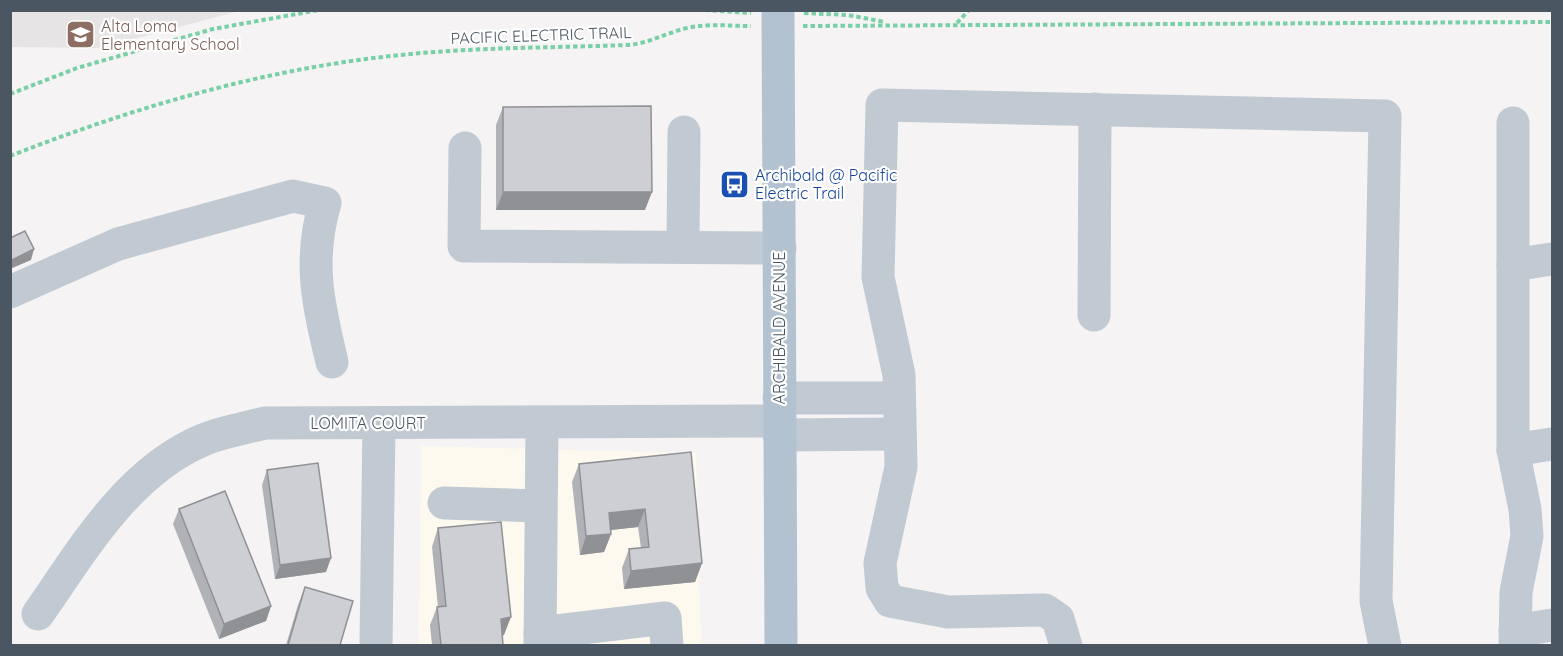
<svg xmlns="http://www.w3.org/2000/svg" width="1563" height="656" font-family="Quicksand,sans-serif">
  <rect width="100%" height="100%" fill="#f5f3f3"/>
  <polygon fill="#fdf9ef" points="421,446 696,453 701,645 419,646"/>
  <polygon fill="#e6e4e5" points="11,10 239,10 239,11 100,48 11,47"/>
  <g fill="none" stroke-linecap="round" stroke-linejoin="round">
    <g stroke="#7ad0a6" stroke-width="4" stroke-dasharray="4.5 3" stroke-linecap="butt">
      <polyline points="705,10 751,13"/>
      <polyline points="804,13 848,15 885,22"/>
      <polyline points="957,23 969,10"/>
      <polyline points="803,26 1552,22"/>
      <polyline points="10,94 77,68 213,29 319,10"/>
      <path d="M10,156C132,108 261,70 391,56C470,47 548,48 627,45C647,44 664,34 683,29C706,23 728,26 751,26"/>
    </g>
    <g stroke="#c1cad2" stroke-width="33">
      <polyline points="1513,123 1513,450 1525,509 1527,536 1516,592 1515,646"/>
      <polyline points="465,148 464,246 780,248"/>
      <polyline points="683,247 684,132"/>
      <polyline points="1513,265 1552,259"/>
      <path d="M10,292L118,244L293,196L325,203C308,261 318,304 332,362"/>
      <polyline points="1094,315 1095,109"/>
      <polyline points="779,398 899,398"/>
      <polyline points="779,435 900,434"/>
      <polyline points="1513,450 1552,444"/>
      <polyline points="444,503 541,506"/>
      <path d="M38,614C83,550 127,472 203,440C222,432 245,428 265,423L779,421"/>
      <polyline points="1515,631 1552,625"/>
      <polyline points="540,633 665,618 667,646"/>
      <polyline points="376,646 379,423"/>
      <polyline points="540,646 542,424"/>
      <polyline points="1066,646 1058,619 1045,610 948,612 890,601 882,588 880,563 901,467 899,375 878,277 882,105 1385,116 1376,601 1385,646"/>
    </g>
    <polyline stroke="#b3c2d1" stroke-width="33" points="778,10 781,646"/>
  </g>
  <g fill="#b0b2b7">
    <polygon points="503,107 645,210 496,210 496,125"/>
    <polygon points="691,452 702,563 695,582 624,589 622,568 629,549 641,548 638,527 610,530 611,534 604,552 580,555 572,482 579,464"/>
    <polygon points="267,470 326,572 275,579 262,485"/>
    <polygon points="179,509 271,606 266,621 219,639 173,524"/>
    <polygon points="438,528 504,635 502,636 503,645 432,645 430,625 437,607 438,607 432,547"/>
    <polygon points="305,587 340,645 286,645 298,605"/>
  </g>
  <g fill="#909195">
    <polygon points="503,192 652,192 645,210 496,210"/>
    <polygon points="34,249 31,260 10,269 10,261"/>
    <polygon points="645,509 638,527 602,531 609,513"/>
    <polygon points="611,534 604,552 580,555 586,536"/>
    <polygon points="331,558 326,572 275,579 280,565"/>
    <polygon points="702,563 695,582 624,589 631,571"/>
    <polygon points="271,606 266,621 219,639 224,624"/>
    <polygon points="511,617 504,635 494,637 501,619"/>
  </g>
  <g fill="#cdcfd5" stroke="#909195" stroke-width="1.5">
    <polygon points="651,106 652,192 503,192 503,107"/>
    <polygon points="25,231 34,249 10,261 10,238"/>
    <polygon points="691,452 702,563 631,571 629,549 649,547 645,509 609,513 611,534 586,536 579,464"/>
    <polygon points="318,463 331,558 280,565 267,470"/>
    <polygon points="225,491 271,606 224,624 179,509"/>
    <polygon points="501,522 511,617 501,619 503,645 441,645 437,607 446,606 438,528"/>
    <polygon points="305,587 353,601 340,645 288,645"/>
  </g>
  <defs>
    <symbol id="school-square" viewBox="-11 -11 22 22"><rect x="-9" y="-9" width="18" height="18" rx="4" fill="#8d6e63" stroke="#fff"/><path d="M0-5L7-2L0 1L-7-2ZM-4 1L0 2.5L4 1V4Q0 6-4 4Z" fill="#fff"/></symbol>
    <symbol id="bus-square" viewBox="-11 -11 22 22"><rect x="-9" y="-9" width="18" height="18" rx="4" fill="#1a4fb4" stroke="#fff"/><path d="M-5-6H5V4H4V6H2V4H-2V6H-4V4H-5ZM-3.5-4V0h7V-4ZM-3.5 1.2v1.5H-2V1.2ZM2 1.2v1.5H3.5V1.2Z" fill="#fff"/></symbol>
  </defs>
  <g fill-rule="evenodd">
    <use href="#school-square" x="64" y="18" width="33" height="33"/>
    <use href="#bus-square" x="718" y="168" width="33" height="33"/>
  </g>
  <g text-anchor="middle" stroke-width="4.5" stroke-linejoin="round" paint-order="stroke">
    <g font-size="16" fill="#785e54" stroke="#fff" text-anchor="start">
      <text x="101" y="32">Alta Loma<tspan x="101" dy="18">Elementary School</tspan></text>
    </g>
    <g font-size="16" fill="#4a5661" stroke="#fff">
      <text transform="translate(541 35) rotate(-2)" y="6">PACIFIC ELECTRIC TRAIL</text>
      <text transform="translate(779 328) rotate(-90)" y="6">ARCHIBALD AVENUE</text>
      <text x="368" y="429">LOMITA COURT</text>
    </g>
    <g font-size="16" fill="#164399" stroke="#fff" text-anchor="start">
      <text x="755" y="181">Archibald @ Pacific<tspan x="755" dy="18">Electric Trail</tspan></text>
    </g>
  </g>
  <rect width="1563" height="656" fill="none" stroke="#4a5661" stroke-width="24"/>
</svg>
